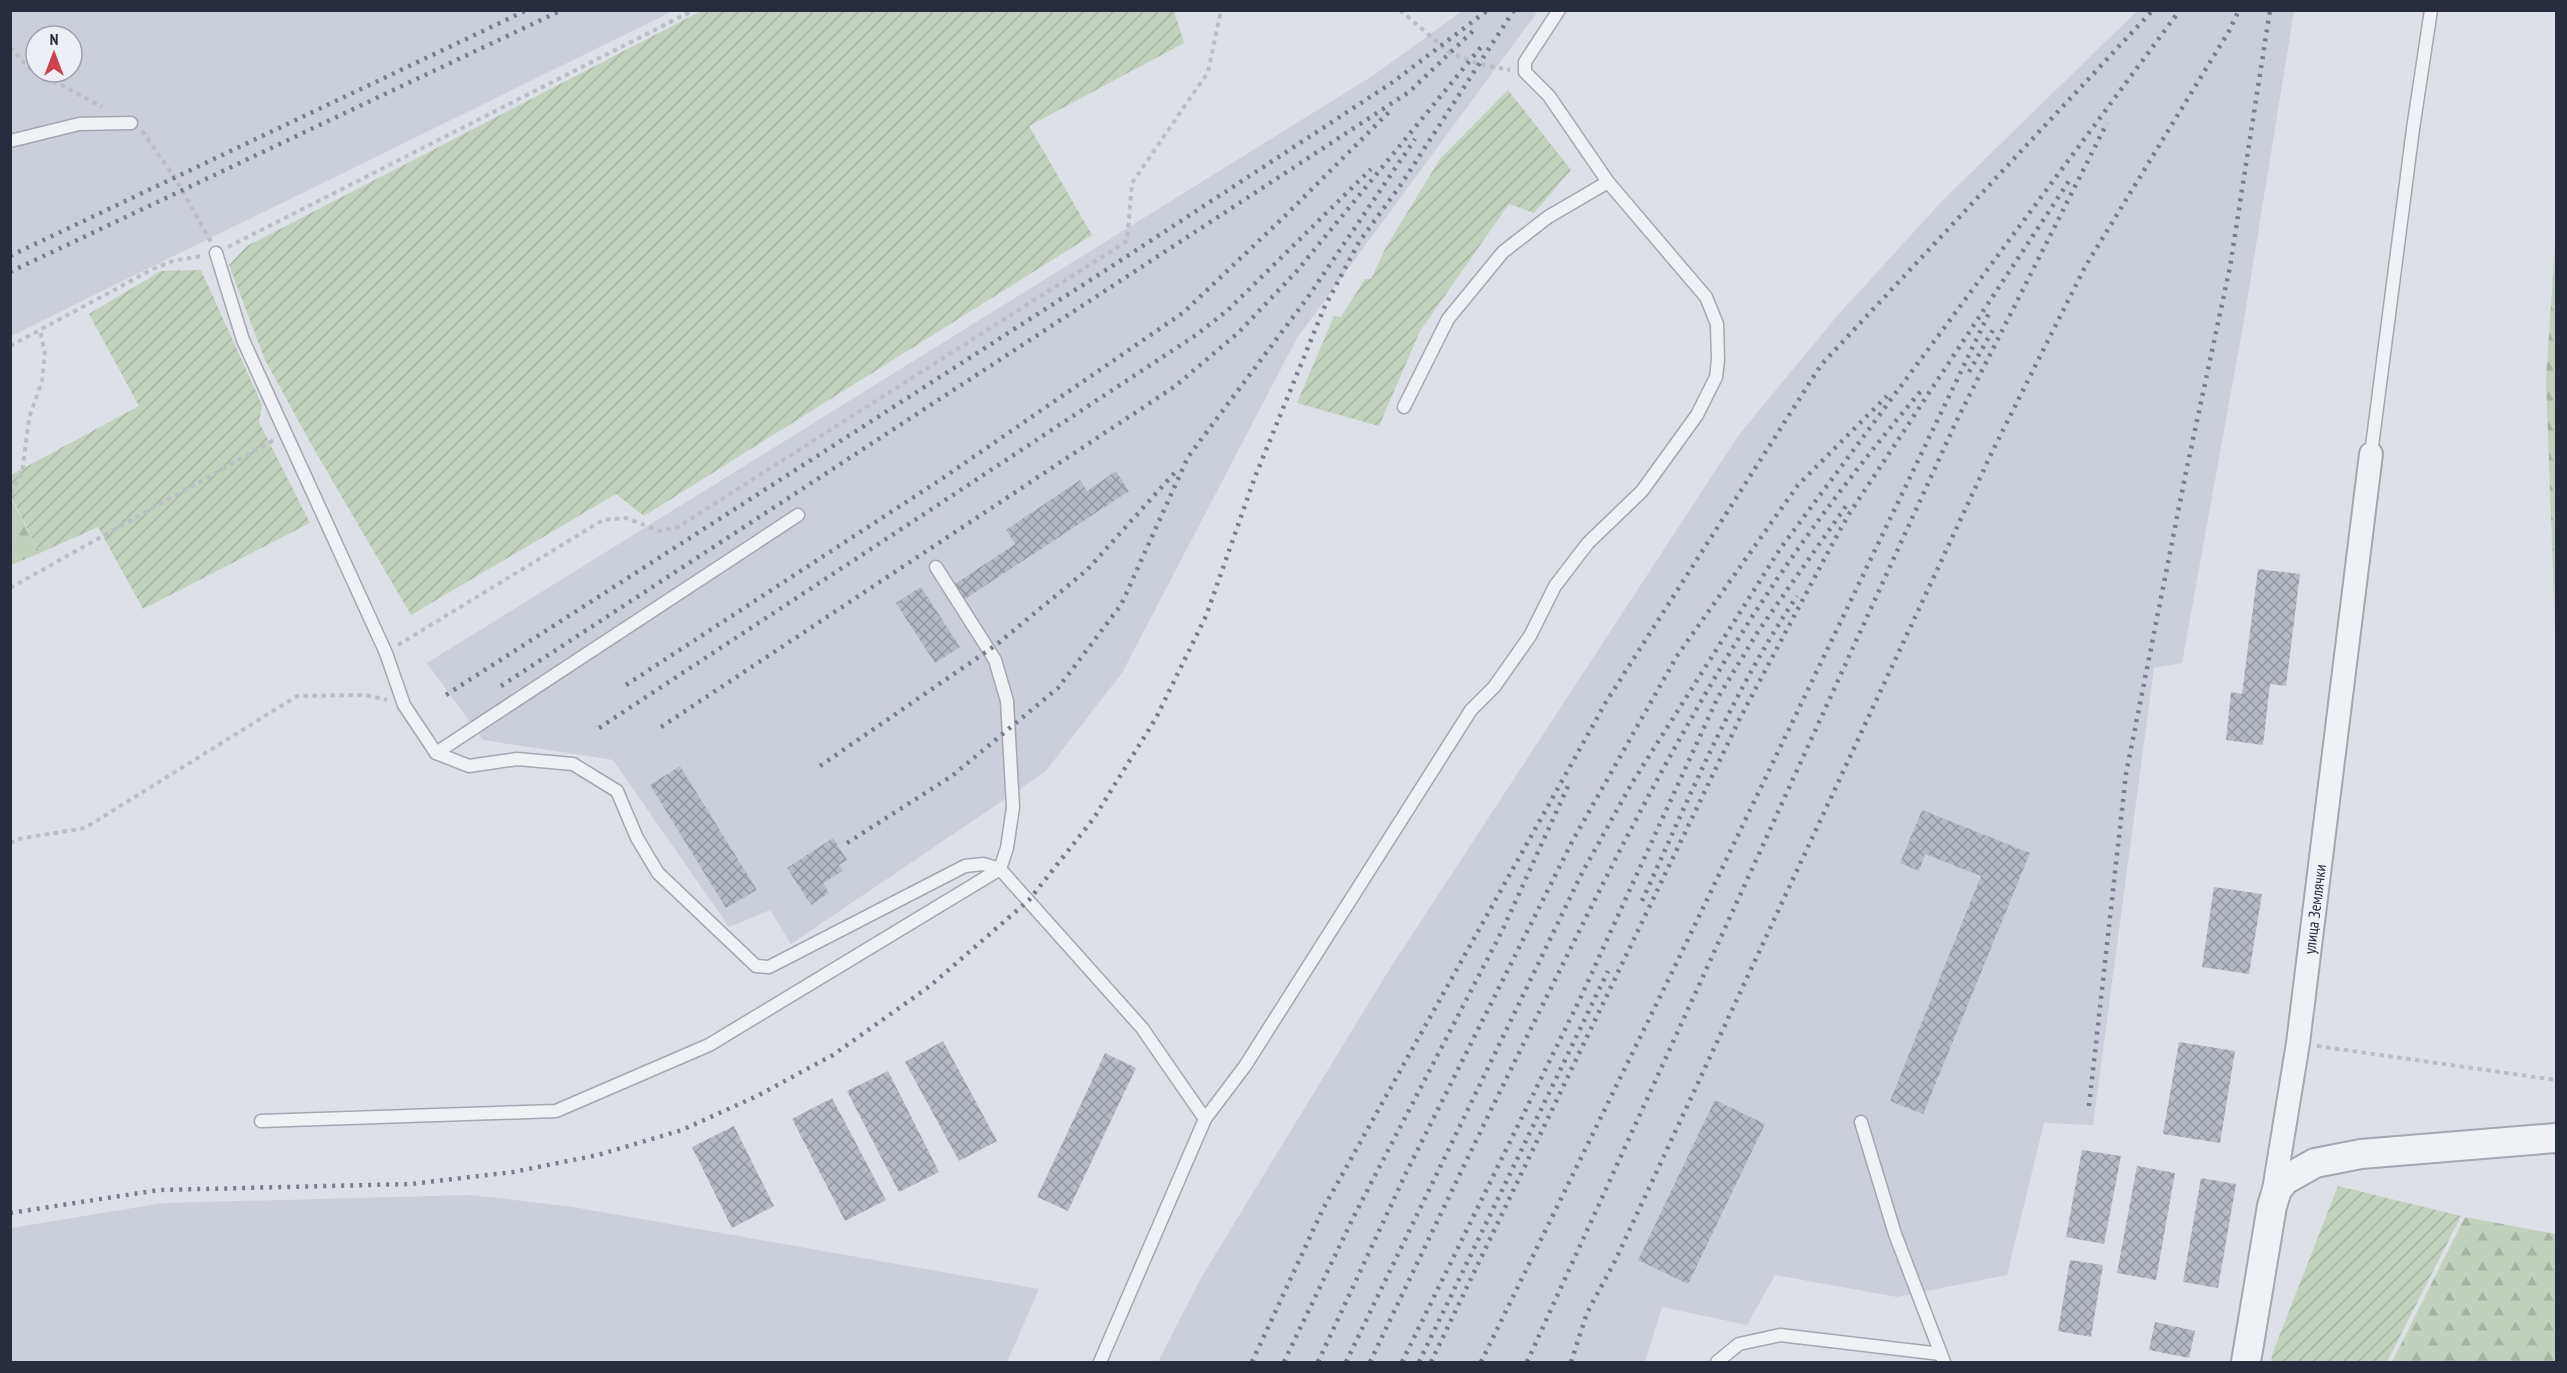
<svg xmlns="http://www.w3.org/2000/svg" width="2567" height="1373" font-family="'PT Sans Narrow',sans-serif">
  <defs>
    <pattern id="forest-firs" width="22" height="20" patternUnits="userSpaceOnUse" patternTransform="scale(1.5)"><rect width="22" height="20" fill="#c2d1be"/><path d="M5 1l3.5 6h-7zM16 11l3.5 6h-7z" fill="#a7b4a4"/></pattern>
    <pattern id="garden-furrows" width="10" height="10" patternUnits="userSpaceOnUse" patternTransform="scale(1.5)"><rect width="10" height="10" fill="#c2d1be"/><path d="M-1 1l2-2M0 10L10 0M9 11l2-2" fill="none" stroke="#a7b4a4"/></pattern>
    <pattern id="building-cross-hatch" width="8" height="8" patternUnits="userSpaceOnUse" patternTransform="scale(1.5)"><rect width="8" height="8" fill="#b4b9c3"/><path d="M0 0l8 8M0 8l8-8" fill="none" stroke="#9297a0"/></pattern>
  </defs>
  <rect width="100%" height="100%" fill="#dde0e7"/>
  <g fill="#cbcfd9" fill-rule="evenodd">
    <path d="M11,11H673L11,336ZM36,36H72V72H36Z"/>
    <polygon points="1462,11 1538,11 1297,338 1122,673 1045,772 791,944 770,910 729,927 613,760 483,740 427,663 1374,75"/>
    <polygon points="2137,11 2294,11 2244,320 2182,663 2154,668 2093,1125 2044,1123 2007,1275 1897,1297 1775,1275 1747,1325 1662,1307 1645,1362 1158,1362 1201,1278 1387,973 1738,436 1837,316 1942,201"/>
    <polygon points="471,1195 573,1207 1039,1289 1007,1362 11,1362 11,1228 164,1203"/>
  </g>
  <g fill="url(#forest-firs)">
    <polygon points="2556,231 2556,655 2546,379"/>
    <polygon points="10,497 40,553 11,565 10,565"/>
    <polygon points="2465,1217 2556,1234 2556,1362 2392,1362"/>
  </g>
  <g fill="url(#garden-furrows)">
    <polygon points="703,10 1174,11 1184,43 1029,126 1092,235 644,516 616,494 411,615 315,451 265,360 229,265 247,246"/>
    <polygon points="1508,90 1571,170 1534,213 1509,204 1420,331 1379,426 1297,403 1334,316 1341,317 1365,279 1371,279 1385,249 1440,159"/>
    <polygon points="201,270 262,405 259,422 310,523 143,609 98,527 40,553 11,497 11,475 139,406 89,314 161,271"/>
    <polygon points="2338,1186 2461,1216 2387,1362 2271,1362 2273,1352"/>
  </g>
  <g fill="url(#building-cross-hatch)">
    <polygon points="1116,471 1129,491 962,601 952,586 1015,544 1006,530 1080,480 1087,491"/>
    <polygon points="2258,569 2300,574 2286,686 2270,684 2263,745 2226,740 2231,692 2242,694"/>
    <polygon points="921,587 960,647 935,663 896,603"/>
    <polygon points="680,766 757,890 726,908 650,785"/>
    <polygon points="1922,810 2030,853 1923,1114 1890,1101 1981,876 1925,854 1919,871 1900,863"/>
    <polygon points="833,838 847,860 839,865 843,871 823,883 829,893 811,905 787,868"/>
    <polygon points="2214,887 2262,894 2249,974 2202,967"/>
    <polygon points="943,1041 997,1141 959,1161 905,1062"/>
    <polygon points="2179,1042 2235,1051 2220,1143 2163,1134"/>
    <polygon points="1105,1053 1136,1068 1068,1211 1037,1197"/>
    <polygon points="888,1071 939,1172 899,1192 847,1091"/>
    <polygon points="832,1098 886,1200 845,1221 792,1119"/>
    <polygon points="1715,1100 1765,1124 1688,1284 1638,1260"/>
    <polygon points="734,1126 774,1206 732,1228 692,1147"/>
    <polygon points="2082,1150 2121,1156 2104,1244 2066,1237"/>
    <polygon points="2137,1166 2175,1173 2156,1280 2117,1273"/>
    <polygon points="2201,1178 2236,1184 2218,1288 2183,1282"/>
    <polygon points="2070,1260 2103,1265 2091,1337 2058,1331"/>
    <polygon points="2155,1322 2195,1331 2189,1358 2149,1350"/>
  </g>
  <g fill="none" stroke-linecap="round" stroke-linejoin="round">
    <defs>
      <g id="service">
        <polyline points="10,141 79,124 131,123"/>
        <polyline points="216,253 243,340 386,653 404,705 436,753 469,766 517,759 573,764 617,791 637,838 658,873 756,966 769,967 965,866 983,864 1000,869 1142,1028 1205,1119"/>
        <polyline points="1404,407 1448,319 1503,252 1548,217 1608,182"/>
        <polyline points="2371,454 2413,129 2431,10"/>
        <polyline points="436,753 798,515"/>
        <polyline points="261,1121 556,1111 709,1045 1000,869 1007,848 1013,807 1007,701 995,660 936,567"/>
        <polyline points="1861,1122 1895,1234 1944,1362"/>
        <polyline points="1100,1362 1205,1119 1245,1066 1471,710 1494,687 1530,636 1555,586 1588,543 1642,491 1697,415 1716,377 1718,360 1717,324 1706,297 1608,182 1549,96 1525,72 1525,62 1559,10"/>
        <polyline points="1717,1362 1739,1344 1780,1335 1941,1354"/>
      </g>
      <g id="minor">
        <path id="s1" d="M2273,1196L2298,1043L2371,454"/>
      </g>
      <polyline id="tertiary" points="2246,1362 2272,1206 2277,1190 2285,1180 2315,1163 2361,1154 2556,1138"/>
    </defs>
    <use href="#service" stroke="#a3a7b1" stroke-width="15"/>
    <use href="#minor" stroke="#a3a7b1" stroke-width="26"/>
    <use href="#tertiary" stroke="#a3a7b1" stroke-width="32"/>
    <g stroke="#bbbec5" stroke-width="4" stroke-dasharray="4.5 4.5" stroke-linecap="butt">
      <polyline points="1400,10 1450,53 1479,64 1510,70"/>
      <polyline points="10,47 28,67 36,71"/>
      <polyline points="37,72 102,107"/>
      <polyline points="142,131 175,178 211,242"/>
      <polyline points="228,247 694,10"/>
      <polyline points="10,346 153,269 173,261 201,256"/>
      <polyline points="10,493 22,473 29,418 42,381 45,354 40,330"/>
      <polyline points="10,588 274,440"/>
      <polyline points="398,645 603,520 626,518 660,531 678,527 1127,241 1132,183 1208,72 1221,10"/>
      <polyline points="10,843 18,839 85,828 297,696 365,695 387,700"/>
      <polyline points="2317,1046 2556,1080"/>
    </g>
    <use href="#service" stroke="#eff1f5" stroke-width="12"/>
    <use href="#minor" stroke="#eff1f5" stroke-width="22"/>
    <use href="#tertiary" stroke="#eff1f5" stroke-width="28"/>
    <g stroke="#767f90" stroke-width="4.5" stroke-dasharray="3 6" stroke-linecap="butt">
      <polyline points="10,256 527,10"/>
      <polyline points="10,272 562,10"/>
      <polyline points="1969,372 1994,328"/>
      <polyline points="626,685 940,480 1184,312 1287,214 1390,111"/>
      <polyline points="501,686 1409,92 1475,29"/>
      <polyline points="446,695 1103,272 1393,82 1488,10"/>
      <polyline points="661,727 1174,387 1238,333 1296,272 1481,47"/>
      <polyline points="599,728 1196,335 1228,310 1371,169"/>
      <polyline points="820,766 996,645 1087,570 1178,469"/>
      <polyline points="847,843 952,776 1058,688 1121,605 1188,457 1308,297 1415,139"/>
      <path d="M1642,901C1689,798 1733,691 1797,596"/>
      <polyline points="2089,1106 2126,774 2186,472 2230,267 2270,10"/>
      <polyline points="10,1213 159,1190 411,1184 513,1172 598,1155 682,1130 757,1096 833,1055 930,986 1029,900 1094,818 1156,718 1206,616 1255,477 1324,308 1359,242 1400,186 1514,10"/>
      <polyline points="1252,1362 1323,1209 1606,702 1821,365 2153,10"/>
      <polyline points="1284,1362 1353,1218 1502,931 1569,784"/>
      <polyline points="1318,1362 1406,1173 1573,840 1677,656 1798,485 1887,396"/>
      <polyline points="1346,1362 1582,873 1632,783 1780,549 2180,10"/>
      <path d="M1370,1362C1432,1232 1494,1102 1559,972C1610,868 1663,764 1723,664C1780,568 1848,477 1921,391"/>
      <polyline points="1402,1362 1579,1001 1717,699 1759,630 1846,506"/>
      <polyline points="1419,1362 1608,971"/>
      <polyline points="1431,1362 1740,718 1835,539 1849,514 2071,178"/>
      <polyline points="1481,1362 1677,962 1990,311"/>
      <polyline points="1527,1362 1956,422 2107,123"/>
      <polyline points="1571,1362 1587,1313 1615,1261 1992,452 2085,267 2229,31 2239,10"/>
    </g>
  </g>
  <g text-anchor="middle" stroke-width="5" stroke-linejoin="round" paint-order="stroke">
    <g font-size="16" fill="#272d3d" stroke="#eceff4">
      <text dy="6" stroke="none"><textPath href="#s1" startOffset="290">улица Землячки</textPath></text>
    </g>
  </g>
  <rect width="2567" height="1373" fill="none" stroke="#272d3d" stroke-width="24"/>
  <g transform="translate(54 54)"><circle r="28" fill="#eceff4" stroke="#9da1ab" stroke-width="1.5"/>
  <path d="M0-4.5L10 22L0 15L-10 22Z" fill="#cc414e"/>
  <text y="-9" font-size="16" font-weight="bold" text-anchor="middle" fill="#272d3d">N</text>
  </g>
</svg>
